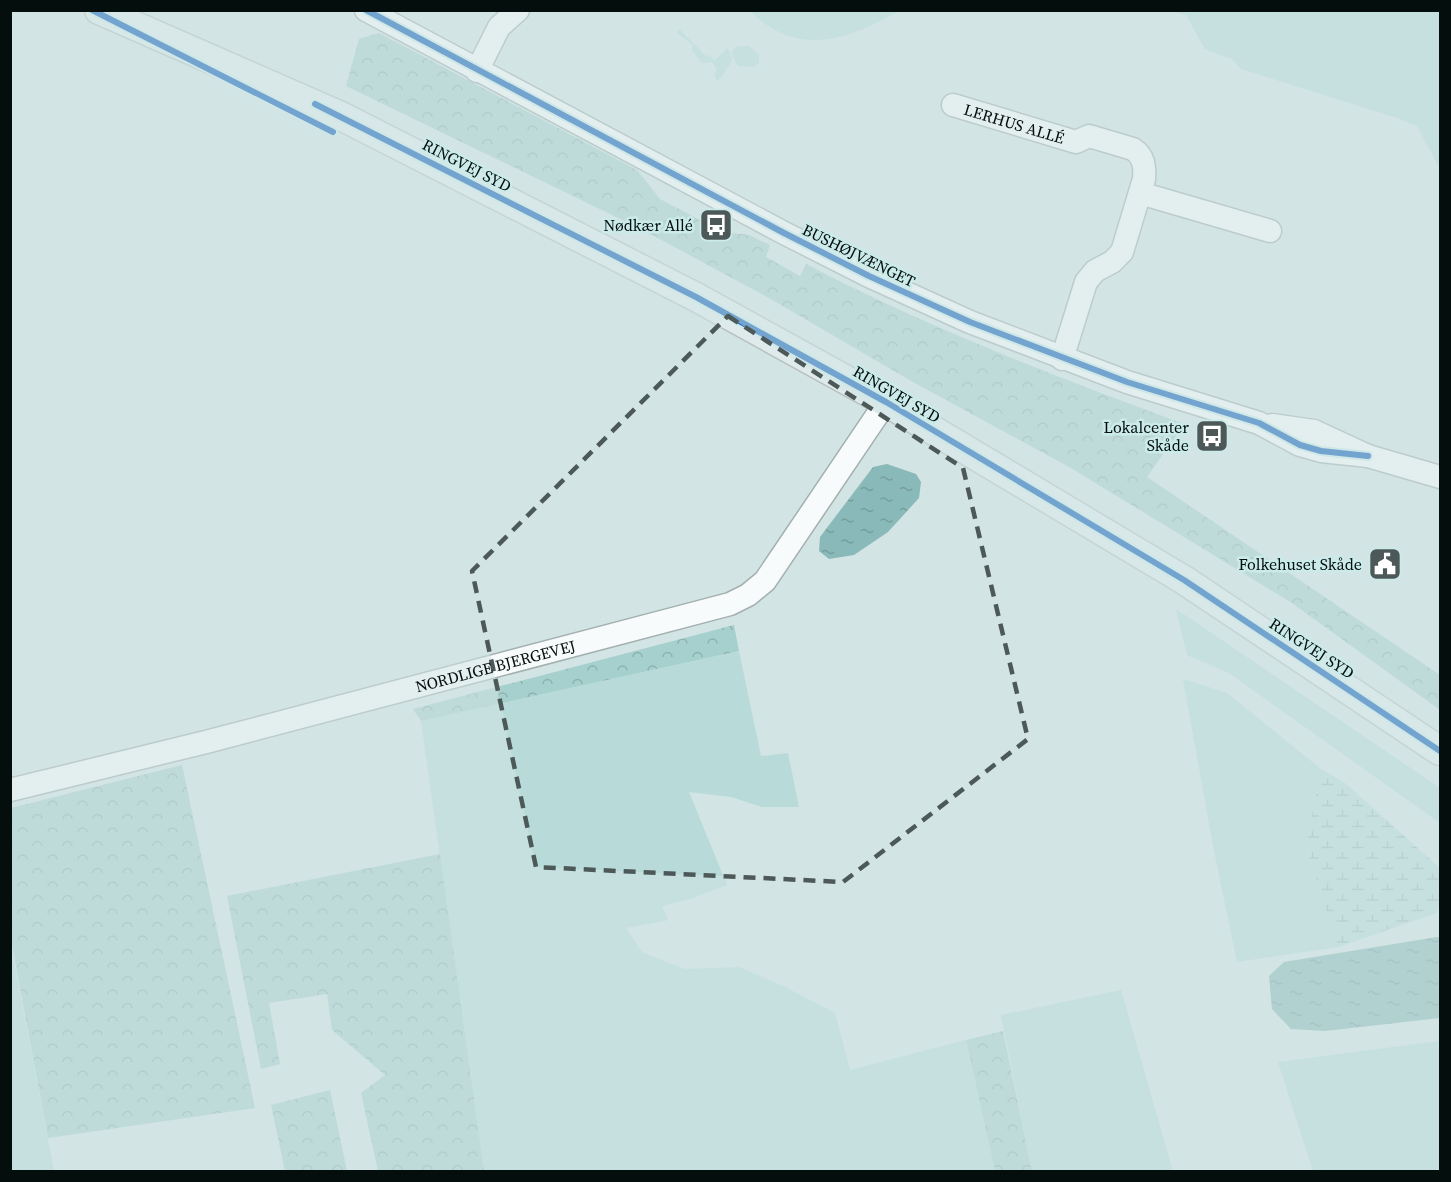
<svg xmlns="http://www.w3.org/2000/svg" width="1451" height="1182" font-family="'Source Serif 4',serif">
  <defs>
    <pattern id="forest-crowns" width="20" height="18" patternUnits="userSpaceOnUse" patternTransform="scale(1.5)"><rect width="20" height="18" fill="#a6d0ce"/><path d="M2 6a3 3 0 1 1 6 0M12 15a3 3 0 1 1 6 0" fill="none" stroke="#8db1b0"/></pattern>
    <pattern id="wetland-marsh" width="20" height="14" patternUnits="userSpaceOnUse" patternTransform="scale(1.5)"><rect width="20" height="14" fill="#b8dbda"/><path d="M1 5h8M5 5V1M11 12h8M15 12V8" fill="none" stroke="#9dbbba"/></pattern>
    <pattern id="water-ripples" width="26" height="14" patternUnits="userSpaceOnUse" patternTransform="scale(1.5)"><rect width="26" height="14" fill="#89b9b8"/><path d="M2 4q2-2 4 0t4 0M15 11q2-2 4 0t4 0" fill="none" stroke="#759e9d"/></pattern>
  </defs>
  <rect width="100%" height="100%" fill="#d2e4e3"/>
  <g fill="#b8dbda">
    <path d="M750,11H899C848,40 798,58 750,11Z"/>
    <polygon points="1171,11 1440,11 1440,169 1417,126 1394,117 1241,69 1232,59 1205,49 1186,15"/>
    <polygon points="679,29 707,57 709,55 714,61 728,48 732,60 723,75 717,81 714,75 717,69 712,62 702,63 692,50 693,45 677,33"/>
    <polygon points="737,46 749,46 759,55 759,63 754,67 738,66 731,53"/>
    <polygon points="1176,609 1440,788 1440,823 1229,673 1187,655"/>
    <polygon points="739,651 761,756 788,753 799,807 762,807 731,797 689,792 727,885 690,899 662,906 668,920 626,928 642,952 684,969 739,967 783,986 835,1013 850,1070 966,1040 995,1171 484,1171 421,721"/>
    <polygon points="1183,679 1227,693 1321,769 1306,847 1338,947 1237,962 1214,851"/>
    <polygon points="10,940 54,1171 11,1171"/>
    <polygon points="1121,990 1173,1171 1032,1171 1001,1015"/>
    <polygon points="1440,1041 1440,1171 1313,1171 1278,1062"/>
  </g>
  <g fill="url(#forest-crowns)">
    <path d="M379,33L637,170L660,199L723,232L749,235L770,245L766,257L800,276L806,264C928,328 1055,376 1184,424L1147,477L1440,675V710L1292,603L1071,468L913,382L769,298L643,230L346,86L359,39Z"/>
    <polygon points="734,625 739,651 421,721 413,709"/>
    <polygon points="182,765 255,1108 48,1138 11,940 11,808"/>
    <polygon points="440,854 484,1171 378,1171 361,1093 385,1075 332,1030 327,994 269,1003 280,1064 261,1069 227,896"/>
    <polygon points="1003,1031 1032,1171 995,1171 966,1040"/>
    <polygon points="330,1090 347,1171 285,1171 271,1105"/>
  </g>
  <polygon fill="url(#wetland-marsh)" points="1321,769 1345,783 1440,868 1440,904 1437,913 1338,947 1306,847"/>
  <g fill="url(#water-ripples)">
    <polygon points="887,464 916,474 921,482 919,498 888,532 854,555 829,559 819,551 820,537 873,467"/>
    <polygon points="1437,937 1440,937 1440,1018 1325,1031 1291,1029 1272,1009 1269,976 1284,962"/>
  </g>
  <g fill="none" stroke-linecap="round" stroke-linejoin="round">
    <defs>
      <g id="minor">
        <polyline points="366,10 784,233 869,276 970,322 1127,382 1259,423 1300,445 1321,451 1368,456"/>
        <polyline points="477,71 499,27 518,10"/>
        <path id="s1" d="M953,105L1076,142L1089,136L1133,149C1144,156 1145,167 1144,179L1122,252L1112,262L1095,271L1086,282L1062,359"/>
        <polyline points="1140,193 1270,231"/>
        <polyline points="1272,425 1314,431 1368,456 1440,477"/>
        <path id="s2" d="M10,790L206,742L730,604L748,595L765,581L886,402"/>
      </g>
      <polyline id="major" points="99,10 341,116 696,297 886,402 1184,580 1440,751"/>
    </defs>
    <use href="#minor" stroke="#a2b0af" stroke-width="25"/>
    <use href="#major" stroke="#b8c1c0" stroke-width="31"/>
    <use href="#minor" stroke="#f8fbfb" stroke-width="22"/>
    <use href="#major" stroke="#dfebeb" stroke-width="28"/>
    <defs>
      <g id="cycleway">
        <polyline points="92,10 333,132"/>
        <polyline points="366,10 784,233 869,276 970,322 1127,382 1259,423 1300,445 1321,451 1368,456"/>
        <polyline points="315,104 696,297 886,402 1184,580 1440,751"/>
      </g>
    </defs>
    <use href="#cycleway" stroke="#cbebea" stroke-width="10"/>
    <use href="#cycleway" stroke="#0057b8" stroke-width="6"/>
  </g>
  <path d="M0 0H1451V1182H0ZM728,316L963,468L1028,739L843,882L536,867L472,571Z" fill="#d2e4e3" fill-opacity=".55" fill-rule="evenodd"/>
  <path fill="none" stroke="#4c5958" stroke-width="4.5" stroke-dasharray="12 8" stroke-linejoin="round" d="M728,316L963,468L1028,739L843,882L536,867L472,571Z"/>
  <defs>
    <symbol id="bus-square" viewBox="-11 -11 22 22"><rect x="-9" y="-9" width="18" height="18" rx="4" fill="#4c5958" stroke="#cbebea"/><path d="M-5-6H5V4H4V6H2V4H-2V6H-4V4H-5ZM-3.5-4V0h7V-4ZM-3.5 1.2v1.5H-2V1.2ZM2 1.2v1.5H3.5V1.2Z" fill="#fff"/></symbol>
    <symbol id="civic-square" viewBox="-11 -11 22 22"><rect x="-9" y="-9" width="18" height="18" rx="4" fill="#4c5958" stroke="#cbebea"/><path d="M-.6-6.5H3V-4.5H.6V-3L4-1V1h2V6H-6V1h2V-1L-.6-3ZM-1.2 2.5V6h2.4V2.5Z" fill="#fff"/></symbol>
  </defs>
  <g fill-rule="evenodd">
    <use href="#bus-square" x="697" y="206" width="38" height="38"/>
    <use href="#bus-square" x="1193" y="417" width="38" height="38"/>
    <use href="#civic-square" x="1366" y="545" width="38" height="38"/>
  </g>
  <g text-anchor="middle" stroke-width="5" stroke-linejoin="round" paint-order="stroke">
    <g font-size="16" fill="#040e0d" stroke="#cbebea">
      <text dy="6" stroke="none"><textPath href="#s1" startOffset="64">LERHUS ALLÉ</textPath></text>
      <text transform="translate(467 165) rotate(27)" y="6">RINGVEJ SYD</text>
      <text transform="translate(859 255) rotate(26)" y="6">BUSHØJVÆNGET</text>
      <text transform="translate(897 394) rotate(30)" y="6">RINGVEJ SYD</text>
      <text transform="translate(1312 648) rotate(33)" y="6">RINGVEJ SYD</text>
      <text dy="6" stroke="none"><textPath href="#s2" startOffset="501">NORDLIGE BJERGEVEJ</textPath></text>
    </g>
    <g font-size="16" fill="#040e0d" stroke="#cbebea" text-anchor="end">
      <text x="693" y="231">Nødkær Allé</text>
      <text x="1189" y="433">Lokalcenter<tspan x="1189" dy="18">Skåde</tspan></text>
      <text x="1362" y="570">Folkehuset Skåde</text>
    </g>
  </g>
  <rect width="1451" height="1182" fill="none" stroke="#040e0d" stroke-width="24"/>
</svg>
